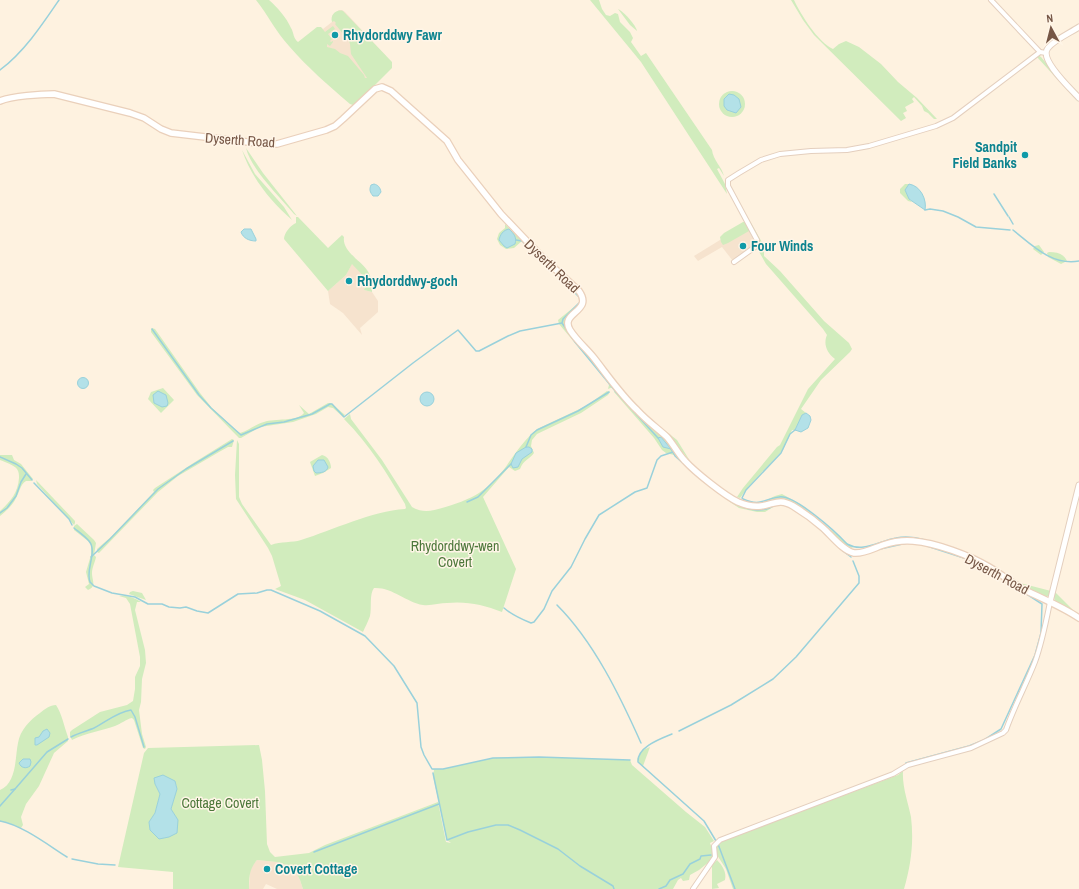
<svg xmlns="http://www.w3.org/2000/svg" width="1079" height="889" font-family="'Archivo Narrow',sans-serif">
  <rect width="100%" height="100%" fill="#fef2e0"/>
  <g fill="#f6e3ce">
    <polygon points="339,10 342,10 345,12 386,56 372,76 363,79 324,63 317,27 320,27 323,29 332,22 332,16"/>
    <polygon points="746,224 755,243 750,250 733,261 722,247 698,261 694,256"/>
    <polygon points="352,263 366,279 366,284 364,290 372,292 378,301 378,312 360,328 362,335 343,313 330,304 328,291 346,275"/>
    <polygon points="257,860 277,862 293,867 300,880 303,889 277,889 266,884 263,889 249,889 250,871 252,866"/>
  </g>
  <g fill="#d1ecbd" fill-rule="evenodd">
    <path d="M256,0H269C278,8 286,17 291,28C294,33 293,38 298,42L317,27H321L325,32L333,26L335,29L328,34L332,39L330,41L331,42L333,41V42L330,46L327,44V47L335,49L340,53L348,56L364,75L365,78H367L351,54L350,44L349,41L335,24L336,23L334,21L332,22C330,15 336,9 343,11L392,62V68L356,104L353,105L350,104C329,86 307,67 289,46C276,32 268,15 256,0Z"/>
    <path d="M590,0H599L602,9L606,15L610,16L615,13L618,14L620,22L630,32L633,38L631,42L641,56L646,53L712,150C713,160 722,167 724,176L719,168L717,169L725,184L727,194L641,62Z"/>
    <path d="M791,0H794C801,15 818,42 833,49L839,44L846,41L859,47L881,64L898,82L917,98L937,119H934L928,113L924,111L922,106L914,97L912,99L914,102L905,107L907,111L903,113L906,118L901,121L814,35L803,20Z"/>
    <path d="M618,9C623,11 636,25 637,31L630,25Z"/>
    <polygon points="1038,55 1041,57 1079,103 1037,57 1034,59"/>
    <circle cx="732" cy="104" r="13"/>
    <path d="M246,148L263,173L297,216L294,214C279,196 251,169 246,148Z"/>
    <path d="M242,150L255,174L284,207L292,220C270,201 251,177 242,150Z"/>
    <polygon points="905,184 909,184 905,190 909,199 912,202 908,201 900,193 900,189"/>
    <path d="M296,217H298L328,248L342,235L344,237C342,251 360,260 367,270C372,277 372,284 372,292L364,290L366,284V279L352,264L346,275L328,291L284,239C284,233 291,225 296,223Z"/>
    <path d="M750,221L764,246V256L780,271L824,321L849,343L852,349L850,352L821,380L801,409L806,413L802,415L795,430H792L783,450L749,486L740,498L737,497L743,488L777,447L780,445L808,389L835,359C827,353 823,344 827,335L823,329L766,264L757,248L759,242Z"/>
    <polygon points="743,222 746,222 749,229 749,231 728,243 723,245 721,242 720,237 724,233"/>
    <polygon points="505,224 522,241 514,248 506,249 500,245 497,239 499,233 505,228"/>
    <polygon points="1039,245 1044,252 1041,255 1033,249 1035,246"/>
    <path d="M1049,252C1057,252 1064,254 1067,261L1061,264L1048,257L1047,253Z"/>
    <polygon points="580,298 580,304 566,320 566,327 613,387 608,389 609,385 607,381 559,324 558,320 579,303"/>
    <path d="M152,328L155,329L200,393L212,408L237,431L240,433C249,430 256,424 264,422C275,418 297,422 304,413L299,405L309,414L328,403H331L345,415L343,417L333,408L328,407L316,414L293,422L260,427L241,438H239L197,395L151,332V329Z"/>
    <polygon points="163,388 174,400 161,413 148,399 151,392"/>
    <polygon points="615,390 640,417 668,442 675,452 741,505 778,504 765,512 757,512 739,508 730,502 688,469 674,455 666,453 662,450 654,438 614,392"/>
    <path d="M607,391L610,392L608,395L581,413L537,434L532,440L531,446L534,453C529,460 524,459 520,469L515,471L509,467L483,497L516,569L502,612C484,605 467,601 447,603C440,603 431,606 423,605C406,602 392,587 374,588C369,595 372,607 370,616C368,622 365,627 363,632L305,600L275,589L281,586L272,556L268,548L236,499L235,475L237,440L239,444V497L242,504L271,545C281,541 292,543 301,540C333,530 372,511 405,509L406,508L405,504C387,473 369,444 344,419L350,414L351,419L382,460L412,507C421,513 433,511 442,508C453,505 470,499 479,493C489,487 503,472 509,462C517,451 526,438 537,429L586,406Z"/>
    <polygon points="654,422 677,440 690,461 664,431"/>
    <polygon points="232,439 234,440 232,447 228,447 219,452 178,476 158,492 99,553 97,552 97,549 112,536 154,492 153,490 155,488 195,462"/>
    <path d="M0,455H12L14,460L21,464L33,479L31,481H26C20,485 20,491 16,498C13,505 6,511 0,516V511C10,502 18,493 19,478C19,475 19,472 17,469C14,465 5,462 0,460Z"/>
    <path d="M322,455C328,456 331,463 331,468L323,473L315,476L310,462Z"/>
    <polygon points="36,480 75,521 75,523 74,525 37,484"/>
    <path d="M782,494L800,504L853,548C842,548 804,504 785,499C777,497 768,502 760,503L775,496Z"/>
    <path d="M77,524L94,540L96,543L94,555L96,557C95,562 92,568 92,573C92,581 97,586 88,590L85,587L89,584L86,572L91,555V545L88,541L74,530V526Z"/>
    <polygon points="1020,583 1051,591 1048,596 1045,597 1033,591"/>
    <polygon points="133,591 142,593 146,600 129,594 130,592"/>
    <polygon points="1055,592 1079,616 1055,602 1054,597"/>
    <path d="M119,596C126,595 135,598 141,602H137L135,610L145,650L146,663L142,679L141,702L139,710L142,734L146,747L145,749L143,748L134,720L132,718C126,719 121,724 115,726C101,731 86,733 72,740L70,736L68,737V741L54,753L39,786L26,804L21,817L23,825L21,828L6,822H0V790C17,783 15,757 18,743C20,730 30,720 40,713C45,709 50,705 56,705C62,714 64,726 68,737L70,736V732L72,730L100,712L127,705L133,701L135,689V677L140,666V657L130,604L126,598Z"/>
    <path d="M259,745L262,760L265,791L267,844L270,852L275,857L309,853L325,845L438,802L446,842L451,843L447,840L433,776L434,770L432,769H443L493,758L538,757L630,760L632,765L686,812L705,827L714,841L710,843L715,857L699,870L690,875L689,880L683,881L681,878L678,880L673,889H303L300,880L293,867L277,862L257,860C249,869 249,878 249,889H173V872L118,867L144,753L148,748ZM169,779L175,781L177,788L171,809L178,820L169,837L159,838L150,830L149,822L155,813L160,794L155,784Z"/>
    <polygon points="650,747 643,766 639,763 637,759 643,750"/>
    <path d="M903,771C902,787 908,802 911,817C914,842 911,865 904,889H733L726,869L717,855V845L722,841L898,775Z"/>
    <path d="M717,860C722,865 727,872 725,880L717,884L719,888L712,889V865Z"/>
  </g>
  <g fill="#b3e1e8" stroke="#99d1db">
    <polygon points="729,94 734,95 739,99 741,107 736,113 727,110 724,106 724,99"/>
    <path d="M374,184C378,185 380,187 381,192L378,196H373C370,192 369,190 371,185Z"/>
    <path d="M909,184C921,186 927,200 925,210L909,199L905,190Z"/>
    <path d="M244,229H251L256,239V241C249,241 243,238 241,232Z"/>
    <path d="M509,229C514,234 517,237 515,244L507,248L504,246L499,240C500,235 503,230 509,229Z"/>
    <circle cx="83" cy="383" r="5.5"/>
    <polygon points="158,391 166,395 168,403 167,406 162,407 154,403 153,395"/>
    <circle cx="427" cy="399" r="7"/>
    <polygon points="806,413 810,416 811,420 808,428 801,432 795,430 802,415"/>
    <polygon points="661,437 671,449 663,447 658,438"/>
    <polygon points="526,447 529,447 532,449 532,452 522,459 518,467 513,468 511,464 516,453"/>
    <path d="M318,460H324L328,467C327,472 321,473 316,473L314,471L313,466Z"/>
    <polygon points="47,729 50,733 49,737 37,745 35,745 35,738 39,737 43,731"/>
    <path d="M23,759H30L31,762L30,766C26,769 21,768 19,763Z"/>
    <polygon points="163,775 175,781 177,789 171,809 178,820 177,833 169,837 159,839 150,830 149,822 155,813 160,794 155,784 154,778"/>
  </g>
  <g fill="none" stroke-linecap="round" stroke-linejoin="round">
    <g stroke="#99d1db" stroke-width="1.5">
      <path d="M0,70C24,52 42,25 59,0"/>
      <polyline points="994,194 1008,216"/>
      <polyline points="925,210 930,209 943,211 958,217 976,227 1010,230"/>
      <polyline points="1009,217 1013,224"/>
      <path d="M1013,230C1032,245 1052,266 1079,261"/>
      <polyline points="516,240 522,241 537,255"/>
      <polyline points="553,270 578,296"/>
      <polyline points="562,323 575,342 616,392 658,438"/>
      <polyline points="152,329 199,395 211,408 241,435 267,424 284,422 312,414 330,404 332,404 344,417 413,363 458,330 476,351 479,351 508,336 520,331 562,323 563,319 579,303"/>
      <path d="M795,430L790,434L781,453L746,490L742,498L743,499C761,507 763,499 779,497C794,494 836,532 847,544C863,553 879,541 896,538C906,536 915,537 925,540"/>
      <polyline points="526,447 531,435 537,430 578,411 609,392"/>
      <polyline points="671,449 675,456 696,475"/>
      <polyline points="0,457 16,464 22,468 32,480"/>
      <polyline points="34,483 69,519 72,525"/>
      <polyline points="467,502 478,497 511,464"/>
      <path d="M737,504C748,510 762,513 773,506"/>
      <polyline points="0,513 7,508 16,496 21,482 26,474"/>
      <polyline points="817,526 823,532"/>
      <path d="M74,528C79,532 85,536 89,541C98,552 85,569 90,582L94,586L112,593L135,597L148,604H162L169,607L180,608L186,607L197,611L208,613L238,594L257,593L267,590H271L320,611L365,636L394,666L417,703L421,747L424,755L432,769H443L493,758L539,757L630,760"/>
      <polyline points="927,546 973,561"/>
      <polyline points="880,549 907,543"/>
      <polyline points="843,551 851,557"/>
      <polyline points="91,557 110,539 158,489 186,469 233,441"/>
      <path d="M557,605C594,642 620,696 641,743"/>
      <path d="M504,608C512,615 521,619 531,623L534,622L544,609L552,591L571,567L585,539L599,515L635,492L647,488L657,460L661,456L673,452"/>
      <polyline points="679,731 731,705 773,679 796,657 859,583 859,576 853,561"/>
      <path d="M672,734C660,739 637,747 638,762L704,821L716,841"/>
      <path d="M71,737C78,733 87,731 94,728C106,722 117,712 131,710L135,717L144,747"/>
      <polyline points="906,763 969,746 984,740 1001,729 1035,655 1041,633 1042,604 1025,593"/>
      <polyline points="433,773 447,840 468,832 496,825 508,825 520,830 558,849 580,866 613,886 614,889"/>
      <polyline points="11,790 15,789 47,752 68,739"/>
      <polyline points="0,806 15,789"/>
      <path d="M0,821C22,825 48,845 67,857"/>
      <polyline points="718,844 735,889"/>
      <polyline points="314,852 439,804"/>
      <polyline points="72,859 98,864 115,865"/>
      <polyline points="659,889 666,886 670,880 683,874 690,864 700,859 701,856 711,855"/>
    </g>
    <defs>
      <g id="minor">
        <polyline points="991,0 1040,52 1046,53"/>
        <polyline points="734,262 755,247 757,240 728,186 728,180 739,173 761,160 780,154 811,151 847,150 869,146 936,126 953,118 1040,52"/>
        <path d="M693,889L715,857L714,846L720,840L893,774L908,765L971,748L1003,733L1006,730C1014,707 1026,685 1035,662C1042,643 1046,622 1050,602"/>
      </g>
      <g id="tertiary">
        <path d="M1079,27C1070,33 1054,40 1048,48C1038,59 1071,89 1079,98"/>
        <polyline points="1050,602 1079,485"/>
      </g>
      <path id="secondary" d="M0,101C12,96 41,94 54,94L130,113L144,118L161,129L171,133L264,144H277L326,130L335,126L343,119L375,89L382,87L391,91L447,141L458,160L501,214L542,257L579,291C594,312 559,312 570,330C577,341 587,349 594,358C608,376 621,395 637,410C646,420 657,428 667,437C674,445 678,454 685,461C695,472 725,496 738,502C745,505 754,507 761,506C775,504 779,498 793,506C803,512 814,520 823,528C831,535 843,551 854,553C864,554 874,548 883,545C892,542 903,540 913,541C936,543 969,555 989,567C1001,574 1013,584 1025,590C1043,599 1063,607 1079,618"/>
    </defs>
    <use href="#minor" stroke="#e4cfbe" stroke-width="6"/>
    <use href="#tertiary" stroke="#e4cfbe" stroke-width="7"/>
    <use href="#secondary" stroke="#ead0bb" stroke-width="8"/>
    <use href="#minor" stroke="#fff" stroke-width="4"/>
    <use href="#tertiary" stroke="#fff" stroke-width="5"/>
    <use href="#secondary" stroke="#fff" stroke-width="5.5"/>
  </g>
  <g fill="#0f9aa8" stroke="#fff5e7" stroke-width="1.5">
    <circle cx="335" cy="35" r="4"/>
    <circle cx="1025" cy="155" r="4"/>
    <circle cx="743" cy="246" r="4"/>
    <circle cx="349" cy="281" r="4"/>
    <circle cx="267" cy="869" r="4"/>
  </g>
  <g text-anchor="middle" stroke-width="3" stroke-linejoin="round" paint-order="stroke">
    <g font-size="14" font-weight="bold" fill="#0d838f" stroke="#fff5e7" text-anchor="start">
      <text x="343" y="40">Rhydorddwy Fawr</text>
      <text x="1017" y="152" text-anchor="end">Sandpit<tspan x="1017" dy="16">Field Banks</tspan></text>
      <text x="751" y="251">Four Winds</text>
      <text x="357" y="286">Rhydorddwy-goch</text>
      <text x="275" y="874">Covert Cottage</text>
    </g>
    <g font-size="14" fill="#765645" stroke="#fff5e7">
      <text transform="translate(240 140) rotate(4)" y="5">Dyserth Road</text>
      <text transform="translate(552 266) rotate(44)" y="5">Dyserth Road</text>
      <text transform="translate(997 574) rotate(28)" y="5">Dyserth Road</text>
    </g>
    <g font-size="14" fill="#4c773a" stroke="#fff5e7">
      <text x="455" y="551">Rhydorddwy-wen<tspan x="455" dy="16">Covert</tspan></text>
      <text x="220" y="808">Cottage Covert</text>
    </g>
  </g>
  <g transform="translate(1051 28) rotate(353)" stroke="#fff5e7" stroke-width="3" paint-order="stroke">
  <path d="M0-3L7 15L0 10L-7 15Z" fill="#765645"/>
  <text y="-6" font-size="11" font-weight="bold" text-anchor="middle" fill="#765645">N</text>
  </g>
</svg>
